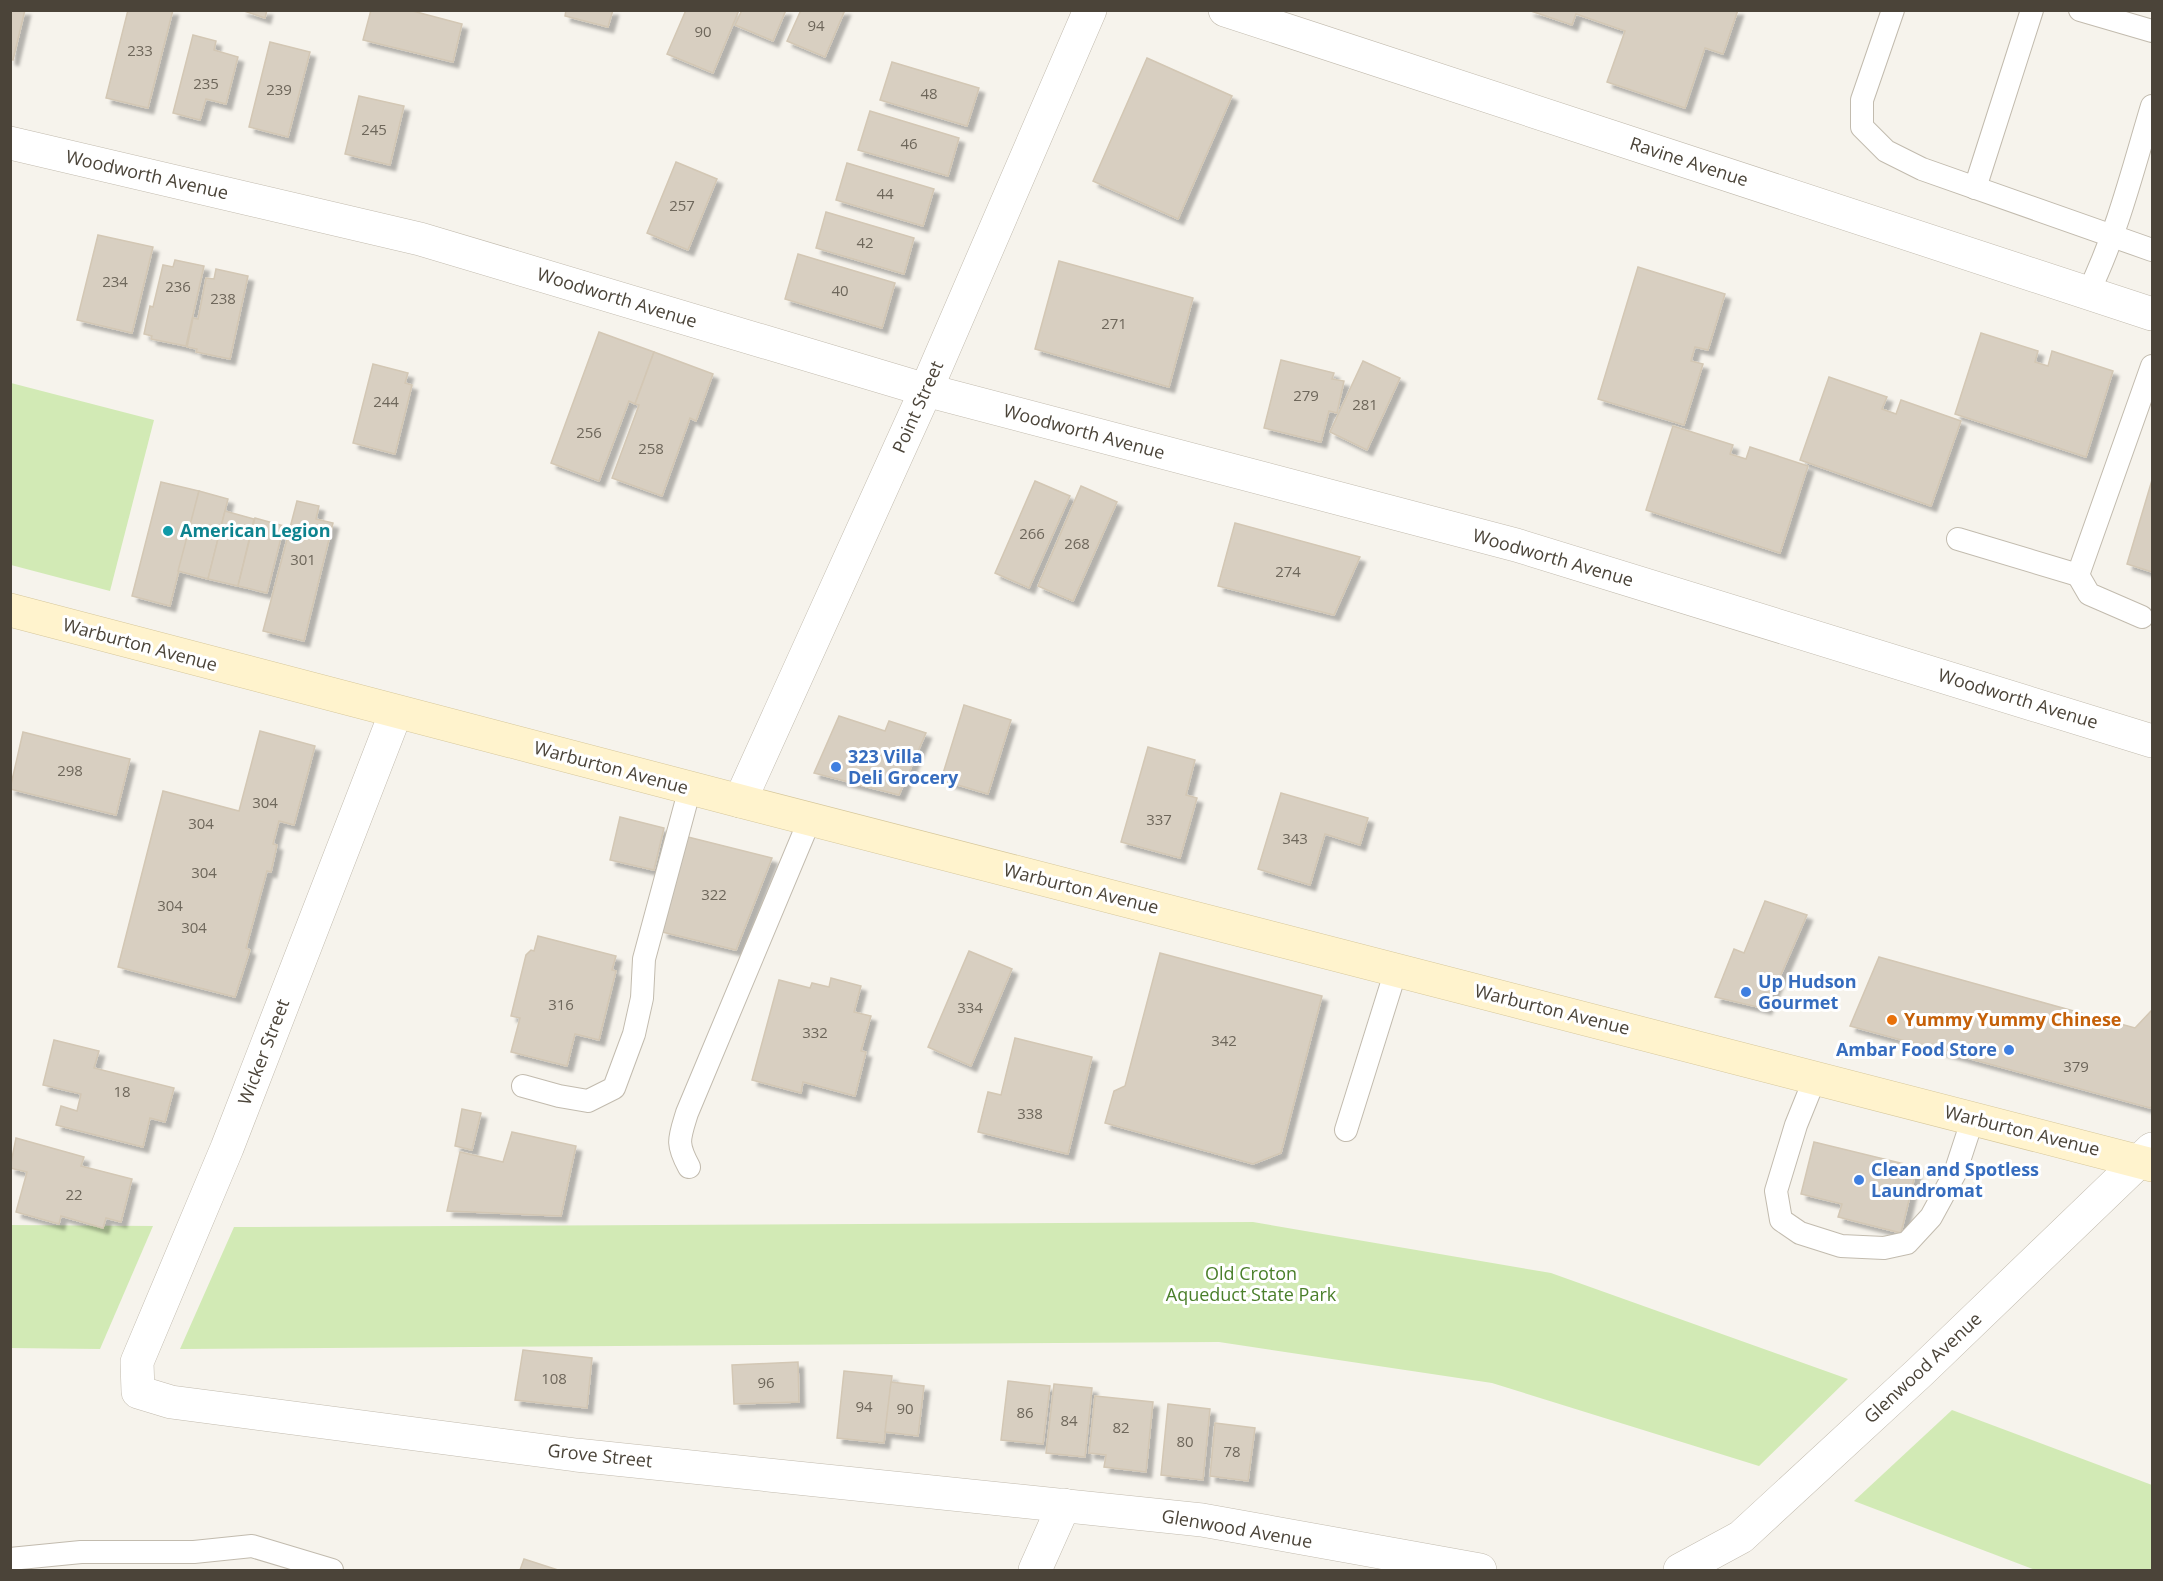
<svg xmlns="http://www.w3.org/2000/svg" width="2163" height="1581" font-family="'Open Sans',sans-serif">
  <defs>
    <filter id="shadow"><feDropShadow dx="5.5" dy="5.5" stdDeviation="1.5" flood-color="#0004"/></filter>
  </defs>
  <rect width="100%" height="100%" fill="#f6f3ec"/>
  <g fill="#d2eab5">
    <polygon points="11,383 154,420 110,591 11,565"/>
    <polygon points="1253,1222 1551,1273 1848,1379 1759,1466 1492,1383 1219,1342 180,1349 234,1227"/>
    <polygon points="11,1225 153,1226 100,1349 11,1348"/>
    <polygon points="1952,1410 2152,1485 2152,1570 2035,1570 1854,1501"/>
  </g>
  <g fill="#d8cfc1" stroke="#d3c7b4" stroke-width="1.5" filter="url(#shadow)">
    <polygon points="10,10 25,10 13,60 10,59"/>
    <polygon points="128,10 173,10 148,108 106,98"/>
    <polygon points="241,10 267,10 265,18"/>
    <polygon points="371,10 409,10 462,24 453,62 363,40"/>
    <polygon points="566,10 613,10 608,27 565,16"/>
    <polygon points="686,10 739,10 713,73 667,54"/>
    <polygon points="742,10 786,10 773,41 735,25"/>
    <polygon points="801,10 845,10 825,57 787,41"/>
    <polygon points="1528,10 1738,10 1723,54 1705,48 1685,108 1607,82 1625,31 1576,14 1572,25"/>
    <polygon points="193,35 216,41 214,50 238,57 226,104 206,99 200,120 173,113"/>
    <polygon points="270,42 310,52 288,137 249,127"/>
    <polygon points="1147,58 1232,96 1178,219 1093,181"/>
    <polygon points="892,62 979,88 967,126 880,100"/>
    <polygon points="359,96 404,106 390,165 345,154"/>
    <polygon points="870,111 959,138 948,176 858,150"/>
    <polygon points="676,162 717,179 688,250 647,233"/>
    <polygon points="847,163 934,189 923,226 836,200"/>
    <polygon points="826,212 914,238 904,274 816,248"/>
    <polygon points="98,235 153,247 132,333 77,320"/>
    <polygon points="798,254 895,283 882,328 785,299"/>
    <polygon points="175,260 204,266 186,346 151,339 152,336 144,334 150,306 153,307 163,265 173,267"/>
    <polygon points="1059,261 1193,298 1169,387 1035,349"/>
    <polygon points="1638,267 1725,294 1708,350 1695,347 1691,361 1703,364 1684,425 1598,399"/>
    <polygon points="216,269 248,276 230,359 196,352 197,349 187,347 193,318 198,319 206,278 214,279"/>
    <polygon points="599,332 654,352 635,404 629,401 599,481 551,463"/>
    <polygon points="1981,333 2038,351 2035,362 2048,366 2052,351 2113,371 2086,457 1955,414"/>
    <polygon points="654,352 713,374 696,421 690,418 662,496 612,478 639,405 635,404"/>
    <polygon points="1281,360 1334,373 1332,379 1344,381 1337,413 1329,411 1321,442 1264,428"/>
    <polygon points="1363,361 1400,378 1367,450 1330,432"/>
    <polygon points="373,364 408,373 405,383 412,385 395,454 353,443"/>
    <polygon points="1829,377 1887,397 1882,409 1896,414 1901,400 1961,421 1931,506 1800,460"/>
    <polygon points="1673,426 1733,445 1730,454 1746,459 1750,447 1808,466 1780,553 1646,510"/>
    <polygon points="2152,480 2152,572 2127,564"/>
    <polygon points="1035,481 1070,496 1029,588 995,573"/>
    <polygon points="161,482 199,491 170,606 132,596"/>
    <polygon points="1081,486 1117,502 1073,601 1038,586"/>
    <polygon points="199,491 228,499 208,579 178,571"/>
    <polygon points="297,501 319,506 316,519 333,523 304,641 263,631"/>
    <polygon points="225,511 254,519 238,586 208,579"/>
    <polygon points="255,518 284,526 267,593 238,586"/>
    <polygon points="1235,523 1360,557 1334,615 1218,586"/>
    <polygon points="964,705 1011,720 988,794 941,780"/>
    <polygon points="839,716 885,731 889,721 926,733 899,795 814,773"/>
    <polygon points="260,731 315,746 294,825 279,821 273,844 277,845 271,872 267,871 246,948 250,950 235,997 118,967 163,791 239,811"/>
    <polygon points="23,732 130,759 116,815 10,789"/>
    <polygon points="1148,747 1195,760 1186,795 1197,798 1180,858 1121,842"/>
    <polygon points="1281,793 1368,818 1360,845 1325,834 1310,885 1258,869"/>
    <polygon points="620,817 664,828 654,870 610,860"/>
    <polygon points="684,836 772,858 736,950 662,932"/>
    <polygon points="1765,901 1807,915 1766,1009 1715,997 1734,949 1744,953"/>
    <polygon points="538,936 616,956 612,970 616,971 599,1040 575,1034 567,1066 511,1052 520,1018 511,1016 526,955 531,950 534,951"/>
    <polygon points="969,951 1012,969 971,1066 928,1047"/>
    <polygon points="1160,953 1322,996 1281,1153 1253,1164 1105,1123 1114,1091 1125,1086"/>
    <polygon points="1879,957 2135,1028 2152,1010 2152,1106 2150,1108 1850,1026"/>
    <polygon points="831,978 861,986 854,1012 871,1016 861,1051 866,1052 855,1096 803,1082 801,1093 752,1080 779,980 810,988 812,983 829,987"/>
    <polygon points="1015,1038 1092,1057 1068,1154 978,1132 988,1092 1001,1095"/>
    <polygon points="54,1040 99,1051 94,1068 174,1088 165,1122 150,1118 143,1147 56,1125 61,1106 77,1111 81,1094 43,1085"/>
    <polygon points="462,1109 481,1113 472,1150 455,1146"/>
    <polygon points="512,1132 576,1146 561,1216 447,1211 460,1152 503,1162"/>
    <polygon points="16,1138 84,1157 81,1166 132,1179 121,1222 106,1218 103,1228 61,1216 59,1224 16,1212 27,1172 10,1168"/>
    <polygon points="1814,1142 1917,1167 1901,1233 1838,1217 1842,1204 1801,1194"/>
    <polygon points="523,1350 592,1358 587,1408 515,1400"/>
    <polygon points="798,1362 799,1402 734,1404 732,1365"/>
    <polygon points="844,1371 892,1376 884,1443 837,1438"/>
    <polygon points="1008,1381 1050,1386 1043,1444 1001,1440"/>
    <polygon points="891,1382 924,1386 918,1436 885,1432"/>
    <polygon points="1054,1384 1092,1388 1085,1457 1046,1453"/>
    <polygon points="1095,1396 1153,1402 1146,1472 1104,1467 1106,1455 1089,1453"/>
    <polygon points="1168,1404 1210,1409 1203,1480 1161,1475"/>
    <polygon points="1215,1423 1255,1428 1248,1481 1210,1476"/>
    <polygon points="524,1559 558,1570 520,1570"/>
  </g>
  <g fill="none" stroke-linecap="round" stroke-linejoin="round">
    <defs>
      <g id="lane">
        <polyline points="1893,10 1862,100 1862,127 1886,151 1922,169 2152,250"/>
        <polyline points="2080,10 2152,31"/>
        <polyline points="1975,188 2032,10"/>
        <path d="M2088,293C2117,234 2133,169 2152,106"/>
        <polyline points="1958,539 2078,575 2152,366"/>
        <polyline points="2078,575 2089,594 2142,617"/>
        <polyline points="1815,1078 1796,1125 1776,1191 1781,1220 1800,1233 1841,1246 1884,1248 1907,1243 1931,1217 1955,1173 1973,1118"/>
        <polyline points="523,1086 559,1096 588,1101 614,1088 634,1034 642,998 644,959 690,788"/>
        <polyline points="1346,1130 1396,970"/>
        <path d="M689,1167C676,1143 679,1139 687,1113L810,819"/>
        <polyline points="10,1559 81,1552 194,1552 252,1546 332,1570"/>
      </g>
      <g id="street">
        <polyline points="1225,10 2152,314"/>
        <polyline points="10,143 420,239 926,390 1516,545 2152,741"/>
        <polyline points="396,712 227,1148 137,1362 138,1392 171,1402 576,1455 1202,1520 1480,1570"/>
        <polyline points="740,801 926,390 1090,10"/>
        <polyline points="1035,1570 1064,1505"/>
        <polyline points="1680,1570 1741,1537 1920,1372 2152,1149"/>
      </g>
      <polyline id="secondary" points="10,610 740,801 2152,1165"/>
    </defs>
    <use href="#lane" stroke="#c2bbae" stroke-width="24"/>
    <use href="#street" stroke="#c2bbae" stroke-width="34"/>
    <use href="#secondary" stroke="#d6c79b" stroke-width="34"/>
    <use href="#lane" stroke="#fff" stroke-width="22"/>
    <use href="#street" stroke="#fff" stroke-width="33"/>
    <use href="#secondary" stroke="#fff3cd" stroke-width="33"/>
  </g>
  <circle fill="#0f9aa8" stroke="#fff" stroke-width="2" cx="168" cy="531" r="6"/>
  <g fill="#3f7fe0" stroke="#fff" stroke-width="2">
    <circle cx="836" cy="767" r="6"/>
    <circle cx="1746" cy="992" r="6"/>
    <circle cx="2009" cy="1050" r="6"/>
    <circle cx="1859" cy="1180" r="6"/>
  </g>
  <circle fill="#e8710a" stroke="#fff" stroke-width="2" cx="1892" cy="1020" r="6"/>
  <g text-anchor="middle" stroke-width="6" stroke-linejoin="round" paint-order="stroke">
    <g font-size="15" fill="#6e675b">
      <text x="816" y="31">94</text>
      <text x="703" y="37">90</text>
      <text x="140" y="56">233</text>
      <text x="206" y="89">235</text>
      <text x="279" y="95">239</text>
      <text x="929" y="99">48</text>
      <text x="374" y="135">245</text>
      <text x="909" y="149">46</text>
      <text x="885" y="199">44</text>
      <text x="682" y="211">257</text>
      <text x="865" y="248">42</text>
      <text x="115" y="287">234</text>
      <text x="178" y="292">236</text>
      <text x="840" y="296">40</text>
      <text x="223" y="304">238</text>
      <text x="1114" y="329">271</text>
      <text x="1306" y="401">279</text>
      <text x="386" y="407">244</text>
      <text x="1365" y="410">281</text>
      <text x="589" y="438">256</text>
      <text x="651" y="454">258</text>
      <text x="1032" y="539">266</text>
      <text x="1077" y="549">268</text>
      <text x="303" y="565">301</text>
      <text x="1288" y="577">274</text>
      <text x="70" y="776">298</text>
      <text x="265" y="808">304</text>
      <text x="1159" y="825">337</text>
      <text x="201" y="829">304</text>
      <text x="1295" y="844">343</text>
      <text x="204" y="878">304</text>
      <text x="714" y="900">322</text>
      <text x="170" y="911">304</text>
      <text x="194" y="933">304</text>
      <text x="561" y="1010">316</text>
      <text x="970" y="1013">334</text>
      <text x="815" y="1038">332</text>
      <text x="1224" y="1046">342</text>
      <text x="2076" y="1072">379</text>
      <text x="122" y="1097">18</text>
      <text x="1030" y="1119">338</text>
      <text x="74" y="1200">22</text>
      <text x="554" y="1384">108</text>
      <text x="766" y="1388">96</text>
      <text x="864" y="1412">94</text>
      <text x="905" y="1414">90</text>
      <text x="1025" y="1418">86</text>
      <text x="1069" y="1426">84</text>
      <text x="1121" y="1433">82</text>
      <text x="1185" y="1447">80</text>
      <text x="1232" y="1457">78</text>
    </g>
    <g font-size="18" fill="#4b4439" stroke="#fff">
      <text transform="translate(1689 162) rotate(18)" y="6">Ravine Avenue</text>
      <text transform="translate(147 175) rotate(13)" y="6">Woodworth Avenue</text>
      <text transform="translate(617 298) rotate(17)" y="6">Woodworth Avenue</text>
      <text transform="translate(918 407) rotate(-66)" y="6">Point Street</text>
      <text transform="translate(1084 432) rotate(15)" y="6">Woodworth Avenue</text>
      <text transform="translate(1553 558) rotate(16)" y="6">Woodworth Avenue</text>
      <text transform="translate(140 645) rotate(15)" y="6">Warburton Avenue</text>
      <text transform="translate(2018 699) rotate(17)" y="6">Woodworth Avenue</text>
      <text transform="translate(611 768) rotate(15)" y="6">Warburton Avenue</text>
      <text transform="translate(1081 889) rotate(14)" y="6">Warburton Avenue</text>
      <text transform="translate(1552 1010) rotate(14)" y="6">Warburton Avenue</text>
      <text transform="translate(264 1052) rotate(-69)" y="6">Wicker Street</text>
      <text transform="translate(2022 1131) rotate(14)" y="6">Warburton Avenue</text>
      <text transform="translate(1923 1368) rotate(-43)" y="6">Glenwood Avenue</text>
      <text transform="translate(600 1456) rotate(6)" y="6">Grove Street</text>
      <text transform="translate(1237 1529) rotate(10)" y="6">Glenwood Avenue</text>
    </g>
    <g font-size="18" font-weight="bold" fill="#0d838f" stroke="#fff" text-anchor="start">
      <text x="180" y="537">American Legion</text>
    </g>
    <g font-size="18" font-weight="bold" fill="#366cbe" stroke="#fff" text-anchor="start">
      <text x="848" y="763">323 Villa<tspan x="848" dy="21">Deli Grocery</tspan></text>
      <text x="1758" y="988">Up Hudson<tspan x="1758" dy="21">Gourmet</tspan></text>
      <text x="1997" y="1056" text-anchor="end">Ambar Food Store</text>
      <text x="1871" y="1176">Clean and Spotless<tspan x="1871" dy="21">Laundromat</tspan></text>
    </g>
    <g font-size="18" font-weight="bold" fill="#c56008" stroke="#fff" text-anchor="start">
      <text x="1904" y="1026">Yummy Yummy Chinese</text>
    </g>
    <g font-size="18" fill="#4a7f2a" stroke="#fff">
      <text x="1251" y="1280">Old Croton<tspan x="1251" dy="21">Aqueduct State Park</tspan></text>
    </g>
  </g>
  <rect width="2163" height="1581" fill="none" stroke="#4b4439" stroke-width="24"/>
</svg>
